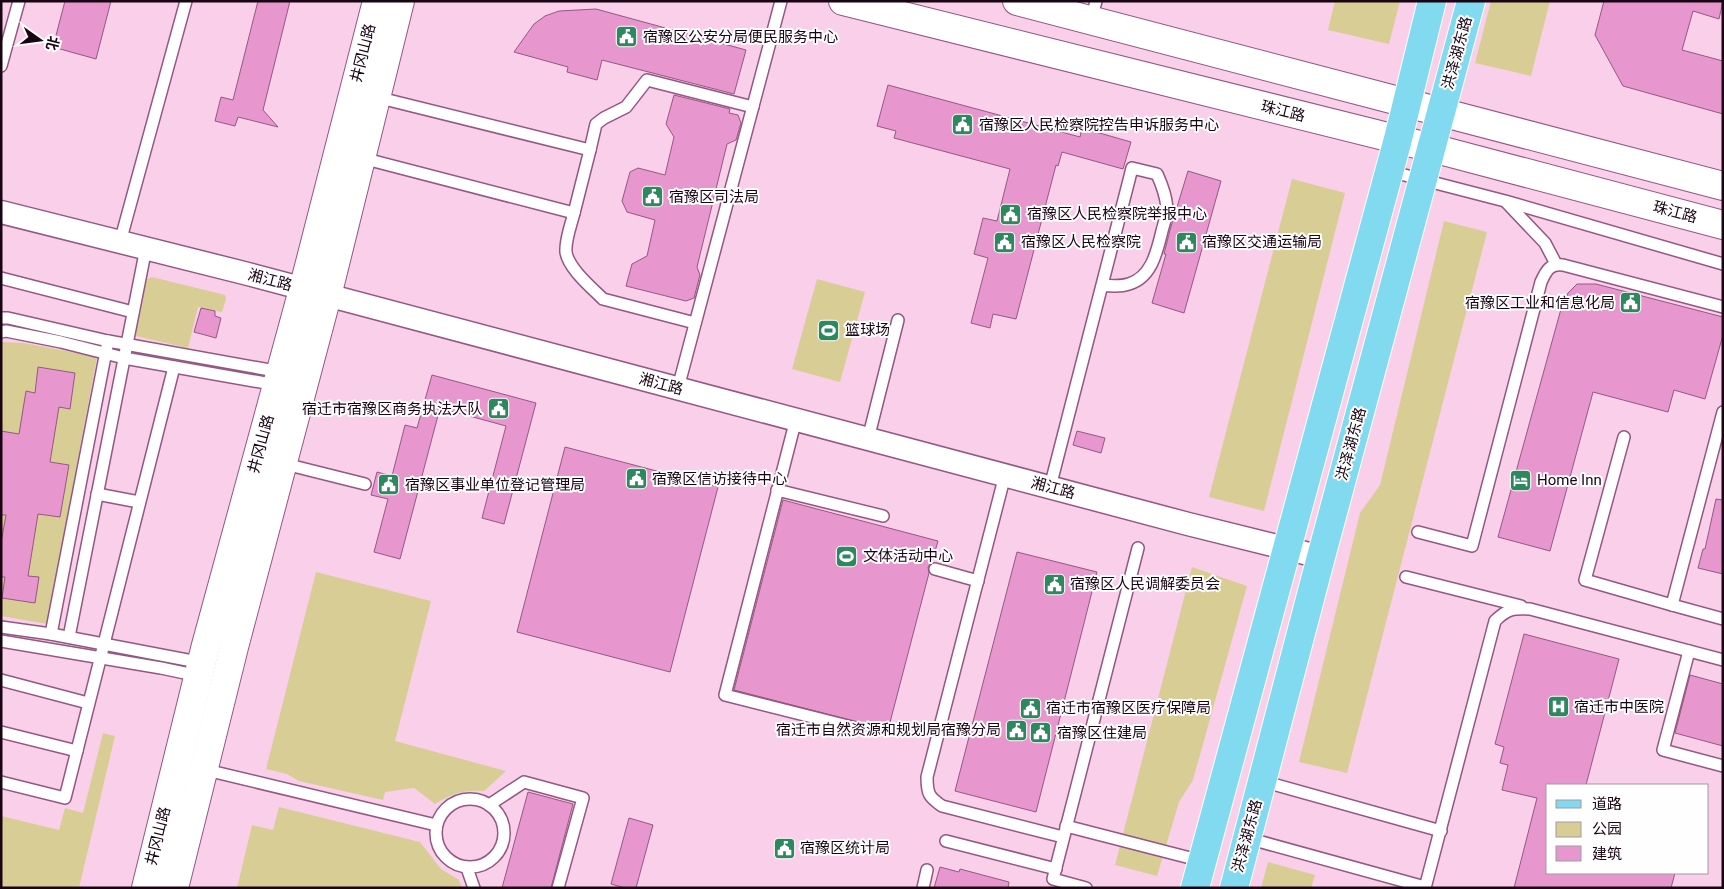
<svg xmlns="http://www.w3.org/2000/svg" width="1724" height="889" font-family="Roboto,'Noto Sans SC',sans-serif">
  <rect width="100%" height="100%" fill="#f9cfea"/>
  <g fill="#d8ce95">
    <polygon points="1335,1 1400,1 1389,44 1328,30"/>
    <polygon points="1491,1 1550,1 1531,76 1475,63"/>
    <polygon points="1292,179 1345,193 1264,511 1209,497"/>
    <polygon points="1444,221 1487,232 1347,773 1299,762 1360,513 1380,485"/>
    <polygon points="152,277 225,295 226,299 222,312 198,307 188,348 136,336 134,333 145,283 147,279"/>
    <polygon points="817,279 865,292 840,382 792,369"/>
    <polygon points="1,342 24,343 97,357 47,624 1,616"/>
    <polygon points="1192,567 1247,586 1193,780 1179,802 1157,876 1115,865"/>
    <path d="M316,572L431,601L395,741L506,771L484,791C462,790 454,793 435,804L414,788L385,792L383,800L299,781L287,774L266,769Z"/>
    <polygon points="103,733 115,736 79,888 1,888 1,816 59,830 65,808 83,813"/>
    <polygon points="279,807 420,842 441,869 459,880 462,888 237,888 252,825 273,830"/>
    <polygon points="1268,862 1315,875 1311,888 1261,888"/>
  </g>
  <g fill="#e896ce" stroke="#945882">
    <polygon points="65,1 111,1 96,59 53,47"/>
    <polygon points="258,1 290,1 263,110 278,127 238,117 235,126 215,121 221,97 233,100"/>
    <polygon points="1604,1 1723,1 1719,19 1693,11 1682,50 1723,61 1723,114 1623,86 1595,35"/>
    <polygon points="596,9 746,50 734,94 602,60 597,80 567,72 568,67 514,52 534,24 545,16 559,11"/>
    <polygon points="888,85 1080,137 1082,128 1131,142 1123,169 1062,152 1058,166 1056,165 1016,319 993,314 990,328 971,323 988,258 974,254 983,218 997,221 1010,169 894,138 896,131 877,126"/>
    <polygon points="674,95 730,109 729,113 738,115 741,123 736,140 727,144 697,267 700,275 694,298 686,301 626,286 632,264 647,256 655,220 627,212 622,201 630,172 638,168 665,175 674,137 666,124"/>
    <polygon points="1188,171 1221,181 1184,313 1152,303 1166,254 1164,254 1170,230"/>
    <polygon points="1577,284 1596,284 1723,317 1723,335 1705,399 1674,390 1668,412 1593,392 1550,551 1498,537 1561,309 1568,293"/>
    <polygon points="201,308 215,311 215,316 221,318 216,338 194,332"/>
    <polygon points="38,367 75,373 70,409 59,407 50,462 69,465 60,517 38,514 28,576 39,577 35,603 2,598 5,577 1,577 1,543 6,515 1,515 1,431 19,434 26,391 35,393"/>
    <polygon points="432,375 536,403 504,524 482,518 506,426 440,408 400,559 374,552 388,499 371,495 377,472 392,476 405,425 417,428"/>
    <polygon points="1077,431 1105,438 1101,453 1073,445"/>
    <polygon points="565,447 718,487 670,672 517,632"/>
    <polygon points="1716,499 1723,500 1723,574 1698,568 1703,549 1705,549"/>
    <polygon points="783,500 938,541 932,562 928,567 929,573 888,730 734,690"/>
    <polygon points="1017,552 1097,572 1036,812 955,791"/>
    <polygon points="1524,634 1619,659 1586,785 1548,785 1548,873 1675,873 1671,888 1514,888 1537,798 1502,790 1508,765 1500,763 1504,747 1495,744"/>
    <polygon points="1690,675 1723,684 1723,746 1675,733"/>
    <polygon points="528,792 573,804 551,888 502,888"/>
    <polygon points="629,818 653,825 636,888 625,888 611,884"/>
    <polygon points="940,867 959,872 960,869 1009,882 1008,888 934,888"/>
  </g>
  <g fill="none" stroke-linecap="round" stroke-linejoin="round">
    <defs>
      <g id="service">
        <polyline points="1091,21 1096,1"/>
        <polyline points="1,66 19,1"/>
        <polyline points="590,150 596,124 604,118 626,107 647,80 753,107"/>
        <polyline points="362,158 574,213 590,150 376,97"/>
        <polyline points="1389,171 1505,201 1723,264"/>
        <polyline points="1507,203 1545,243 1556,264"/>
        <path d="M574,213C571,225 565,240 566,252C568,268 592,288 603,299L695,323"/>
        <polyline points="120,242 186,1"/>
        <polyline points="1,278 133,312"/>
        <polyline points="1,318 8,318 108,341 281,372"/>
        <polyline points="1,332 6,331 61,342 124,358 277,385"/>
        <polyline points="678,388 781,1"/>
        <polyline points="1723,412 1672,605 1723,619"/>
        <polyline points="796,419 725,695 856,728"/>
        <polyline points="1624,437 1585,580 1672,605"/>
        <polyline points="868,439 898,320"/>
        <polyline points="281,463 365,484"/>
        <path d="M1005,475L927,777C927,794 929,797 942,806L1063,837"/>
        <path d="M1050,487L1129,180L1132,168L1157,174C1162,185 1166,196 1167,208C1167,216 1164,223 1162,231C1157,251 1152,277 1129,284C1120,287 1111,286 1102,285"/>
        <polyline points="777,490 883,516"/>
        <polyline points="97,494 139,502"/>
        <path d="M1418,532L1472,546L1541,282C1546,271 1550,263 1563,265L1723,307"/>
        <polyline points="935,569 978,581"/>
        <polyline points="1406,577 1521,606"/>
        <polyline points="1,627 51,634 203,663"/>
        <polyline points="51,634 108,341"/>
        <polyline points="69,637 146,248"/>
        <polyline points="1,641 161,668 199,676"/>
        <polyline points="1689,651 1663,750 1723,766"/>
        <polyline points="1,680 88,703"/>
        <polyline points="1,732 77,751"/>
        <polyline points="202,769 436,825"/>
        <polyline points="1262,781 1441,831"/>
        <polyline points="1,782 65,798 174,367"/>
        <circle cx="470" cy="833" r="34"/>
        <polyline points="489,805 524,782 583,798 558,888"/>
        <polyline points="1066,826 1202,861"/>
        <polyline points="1247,838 1425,887"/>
        <polyline points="946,841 1056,869"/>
        <polyline points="467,868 474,888"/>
        <polyline points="923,888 927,870"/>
        <polyline points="1086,888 1053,879 1138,548"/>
        <path d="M1425,888L1495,621C1507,609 1513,608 1530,609L1723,660"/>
      </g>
      <polyline id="minor" points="1,212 244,273 1188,524 1321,557"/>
      <g id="tertiary">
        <polyline points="843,1 1432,148 1723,225"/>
        <polyline points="1017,1 1723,186"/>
        <polyline points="146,888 205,649 303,290 377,1"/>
        <polyline points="174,888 234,647 327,296 400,1"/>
      </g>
      <g id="primary">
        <polyline points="1195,888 1398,139 1432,1"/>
        <polyline points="1234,888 1321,557 1471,1"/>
      </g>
    </defs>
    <use href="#service" stroke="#935781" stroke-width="14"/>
    <use href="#minor" stroke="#935781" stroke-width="25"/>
    <use href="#tertiary" stroke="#935781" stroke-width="30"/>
    <use href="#primary" stroke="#fff" stroke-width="30"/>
    <use href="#service" stroke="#fff" stroke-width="11"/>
    <use href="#minor" stroke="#fff" stroke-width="22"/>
    <use href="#tertiary" stroke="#fff" stroke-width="28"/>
    <use href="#primary" stroke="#81daef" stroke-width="28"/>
  </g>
  <defs>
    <symbol id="civic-square" viewBox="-11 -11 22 22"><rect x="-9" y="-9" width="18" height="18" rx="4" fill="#2e885e" stroke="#fefefe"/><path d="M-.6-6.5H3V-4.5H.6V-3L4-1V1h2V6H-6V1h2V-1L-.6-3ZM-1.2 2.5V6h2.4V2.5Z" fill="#fff"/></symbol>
    <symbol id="stadium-square" viewBox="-11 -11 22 22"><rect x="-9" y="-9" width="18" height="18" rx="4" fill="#2e885e" stroke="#fefefe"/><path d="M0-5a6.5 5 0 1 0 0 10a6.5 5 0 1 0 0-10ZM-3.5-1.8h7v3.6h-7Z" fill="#fff"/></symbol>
    <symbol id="hotel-square" viewBox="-11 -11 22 22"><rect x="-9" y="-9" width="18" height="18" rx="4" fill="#2e885e" stroke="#fefefe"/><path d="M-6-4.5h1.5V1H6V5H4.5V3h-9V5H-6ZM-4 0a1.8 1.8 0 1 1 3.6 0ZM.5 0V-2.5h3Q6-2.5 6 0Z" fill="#fff"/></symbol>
    <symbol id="hospital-square" viewBox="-11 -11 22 22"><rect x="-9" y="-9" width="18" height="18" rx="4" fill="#2e885e" stroke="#fefefe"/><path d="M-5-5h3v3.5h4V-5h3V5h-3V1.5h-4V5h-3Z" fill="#fff"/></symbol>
  </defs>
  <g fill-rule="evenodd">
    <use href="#civic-square" x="614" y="24" width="25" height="25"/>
    <use href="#civic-square" x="950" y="112" width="25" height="25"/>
    <use href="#civic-square" x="640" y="184" width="25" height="25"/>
    <use href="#civic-square" x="998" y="202" width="25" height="25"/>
    <use href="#civic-square" x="992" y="230" width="25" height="25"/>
    <use href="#civic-square" x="1174" y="230" width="25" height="25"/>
    <use href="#civic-square" x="1618" y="290" width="25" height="25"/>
    <use href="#stadium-square" x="816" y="318" width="25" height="25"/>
    <use href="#civic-square" x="486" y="396" width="25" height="25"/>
    <use href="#civic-square" x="624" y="466" width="25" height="25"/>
    <use href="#hotel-square" x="1508" y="468" width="25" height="25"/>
    <use href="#civic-square" x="376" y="472" width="25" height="25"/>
    <use href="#stadium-square" x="834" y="544" width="25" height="25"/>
    <use href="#civic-square" x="1042" y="572" width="25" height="25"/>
    <use href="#hospital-square" x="1546" y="694" width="25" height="25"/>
    <use href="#civic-square" x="1018" y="696" width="25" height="25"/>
    <use href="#civic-square" x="1004" y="718" width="25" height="25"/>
    <use href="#civic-square" x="1028" y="720" width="25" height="25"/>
    <use href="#civic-square" x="772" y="836" width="25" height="25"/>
  </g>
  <g text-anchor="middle" stroke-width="4" stroke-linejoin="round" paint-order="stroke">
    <g font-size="15" fill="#190413" stroke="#fefefe" text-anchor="start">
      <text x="643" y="42">宿豫区公安分局便民服务中心</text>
      <text x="979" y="130">宿豫区人民检察院控告申诉服务中心</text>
      <text x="669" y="202">宿豫区司法局</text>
      <text x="1027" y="219">宿豫区人民检察院举报中心</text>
      <text x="1021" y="247">宿豫区人民检察院</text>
      <text x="1202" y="247">宿豫区交通运输局</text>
      <text x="1615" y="308" text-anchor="end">宿豫区工业和信息化局</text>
      <text x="845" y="335">篮球场</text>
      <text x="482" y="414" text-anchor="end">宿迁市宿豫区商务执法大队</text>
      <text x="652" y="484">宿豫区信访接待中心</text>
      <text x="1537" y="485">Home Inn</text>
      <text x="405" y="490">宿豫区事业单位登记管理局</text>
      <text x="863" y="561">文体活动中心</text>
      <text x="1070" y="589">宿豫区人民调解委员会</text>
      <text x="1574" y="712">宿迁市中医院</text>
      <text x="1046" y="713">宿迁市宿豫区医疗保障局</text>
      <text x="1001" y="735" text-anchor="end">宿迁市自然资源和规划局宿豫分局</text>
      <text x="1057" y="738">宿豫区住建局</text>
      <text x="800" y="853">宿豫区统计局</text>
    </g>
    <g font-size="15" fill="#190413" stroke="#fefefe">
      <text transform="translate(363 53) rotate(-76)" y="5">井冈山路</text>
      <text transform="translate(1457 53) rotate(-75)" y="5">洪泽湖东路</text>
      <text transform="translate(1283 111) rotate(14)" y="5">珠江路</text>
      <text transform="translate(1675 212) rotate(15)" y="5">珠江路</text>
      <text transform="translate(270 280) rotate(15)" y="5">湘江路</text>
      <text transform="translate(661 384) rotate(15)" y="5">湘江路</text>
      <text transform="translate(261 444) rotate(-75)" y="5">井冈山路</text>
      <text transform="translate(1351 444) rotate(-75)" y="5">洪泽湖东路</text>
      <text transform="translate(1053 488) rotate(15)" y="5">湘江路</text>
      <text transform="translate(158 836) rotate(-76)" y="5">井冈山路</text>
      <text transform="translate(1247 836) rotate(-75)" y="5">洪泽湖东路</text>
    </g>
  </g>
  <rect width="1724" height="889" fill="none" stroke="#190413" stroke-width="5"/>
  <rect x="1546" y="784" width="162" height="90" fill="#fefefe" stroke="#a29aa0"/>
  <rect x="1556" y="800" width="25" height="8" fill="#81daef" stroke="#a29aa0"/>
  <text x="1592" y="809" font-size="15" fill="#190413">道路</text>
  <rect x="1556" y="822" width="25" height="15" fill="#d8ce95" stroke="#a29aa0"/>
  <text x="1592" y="834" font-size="15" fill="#190413">公园</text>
  <rect x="1556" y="846" width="25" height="15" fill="#e896ce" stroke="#a29aa0"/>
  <text x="1592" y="859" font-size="15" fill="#190413">建筑</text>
  <g transform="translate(40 40) rotate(104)" stroke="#fefefe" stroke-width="4" paint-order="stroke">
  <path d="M0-4L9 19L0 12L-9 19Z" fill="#190413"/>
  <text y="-8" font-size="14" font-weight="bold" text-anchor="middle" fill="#190413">北</text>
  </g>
</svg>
